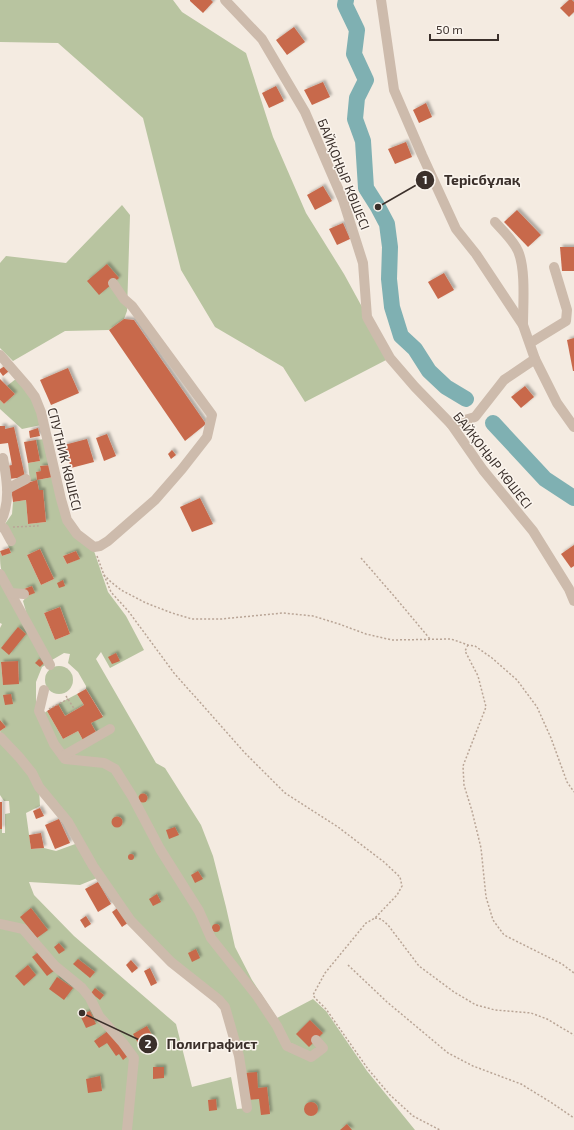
<svg xmlns="http://www.w3.org/2000/svg" width="574" height="1130" font-family="'Exo 2',sans-serif">
  <defs>
    <filter id="shadow"><feDropShadow dx="2.5" dy="-2.5" stdDeviation="1" flood-color="#0004"/></filter>
  </defs>
  <rect width="100%" height="100%" fill="#f4ebe1"/>
  <g fill="#b8c4a0" fill-rule="evenodd">
    <polygon points="0,0 173,0 182,12 246,53 273,137 306,213 344,274 390,358 305,402 283,367 215,327 181,270 143,118 58,43 0,42"/>
    <polygon points="122,205 130,215 127,311 124,319 109,330 65,331 13,361 0,348 0,263 6,256 66,263"/>
    <polygon points="17,378 33,399 41,425 22,429 0,409 0,400 4,404 15,394 7,386"/>
    <path d="M45,439L52,465L40,466L41,471L36,472L37,480L53,477L58,501L68,528L74,537L94,551L108,592L126,616L144,650L110,668L101,652L96,659L156,763L165,768L201,825L213,856L226,907L235,947L252,980L277,1018L313,999L326,1011L367,1071L415,1130H0V829H2V833H5V814L10,813L9,801H4L0,795V737L4,741L0,731L6,727L0,720V628L2,624L0,623V579L15,608L35,640L47,664L42,667L36,682V710L51,745L57,751L63,753L53,737L42,715L47,711L63,739L78,731L84,742L97,734L91,723L103,716L86,689V686L78,672L68,663L70,654L64,653L52,660L27,615L23,601L27,596L34,593L32,586L24,589L14,590C1,575 0,571 0,551L2,556L11,553L5,537L10,535L5,524L12,514L13,502L26,500L28,524L46,522L43,490H39L37,481H30L28,463L40,461L36,440ZM40,549L54,579L41,585L27,555ZM76,551L79,559L67,564L63,556ZM60,607L70,634L55,640L44,613ZM18,661L19,684H3L1,663ZM39,788L50,800L68,822L93,866L131,921L171,962L219,1000L225,1007L239,1056L247,1108L237,1109L231,1077L192,1087L176,1024L74,936L34,895L29,882L80,885L97,878L78,843L56,851L44,848L31,849L26,813L40,806ZM133,794L147,823L179,876L175,878L132,801Z"/>
    <circle cx="59" cy="680" r="14"/>
    <polygon points="77,694 84,705 65,716 58,704"/>
  </g>
  <g fill="none" stroke-linecap="round" stroke-linejoin="round">
    <g stroke="#7fb0b2" stroke-width="16">
      <polyline points="346,0 345,5 357,30 354,54 366,80 357,98 355,119 363,141 366,188 378,207 387,224 390,247 389,279 392,307 401,336 415,349 429,371 446,387 466,399"/>
      <polyline points="493,423 545,479 574,498"/>
    </g>
  </g>
  <g fill="#c8694b" filter="url(#shadow)">
    <polygon points="190,0 211,0 213,2 203,13 190,1"/>
    <polygon points="569,0 572,0 574,2 574,12 569,17 560,8"/>
    <polygon points="294,27 305,42 287,55 276,40"/>
    <polygon points="323,82 330,97 312,105 304,90"/>
    <polygon points="276,86 284,101 269,108 262,93"/>
    <polygon points="426,103 432,117 419,123 413,110"/>
    <polygon points="406,142 412,157 395,164 388,149"/>
    <polygon points="323,186 332,201 315,210 307,195"/>
    <polygon points="517,210 541,235 528,247 504,222"/>
    <polygon points="343,223 350,239 337,245 329,229"/>
    <polygon points="560,247 574,247 574,271 562,271"/>
    <polygon points="107,264 119,278 99,295 87,281"/>
    <polygon points="444,273 454,290 438,299 428,282"/>
    <polygon points="124,319 134,320 206,424 185,441 109,330"/>
    <polygon points="574,338 574,371 573,371 567,340"/>
    <polygon points="5,366 9,371 3,376 0,372 0,369"/>
    <polygon points="68,368 79,393 51,405 40,380"/>
    <polygon points="0,379 15,394 4,404 0,400"/>
    <polygon points="525,386 534,397 521,408 511,397"/>
    <polygon points="0,426 5,426 5,429 14,427 25,477 9,479 7,466 12,465 8,443 0,444"/>
    <polygon points="38,428 40,436 30,438 29,431"/>
    <polygon points="107,434 116,456 104,461 96,438"/>
    <polygon points="87,439 94,462 71,468 64,445"/>
    <polygon points="36,440 40,461 28,463 24,442"/>
    <polygon points="172,450 176,455 171,459 168,454"/>
    <polygon points="52,465 53,477 37,480 39,490 43,490 46,522 28,524 26,500 13,502 11,488 37,480 36,472 41,471 40,466"/>
    <polygon points="200,498 213,524 192,532 180,507"/>
    <polygon points="574,545 574,566 571,568 561,554"/>
    <polygon points="9,548 11,553 2,556 0,551"/>
    <polygon points="40,549 54,579 41,585 27,555"/>
    <polygon points="76,551 80,559 67,564 63,556"/>
    <polygon points="63,580 65,586 59,588 57,583"/>
    <polygon points="32,586 35,593 27,596 24,589"/>
    <polygon points="60,607 70,634 55,640 44,613"/>
    <polygon points="18,627 26,634 9,655 1,648"/>
    <polygon points="116,653 120,661 112,664 108,657"/>
    <polygon points="39,659 44,663 40,667 35,663"/>
    <polygon points="18,661 19,684 3,685 1,662"/>
    <polygon points="86,689 103,717 91,723 97,734 84,742 78,731 63,739 47,711 58,704 65,716 84,705 77,694"/>
    <polygon points="11,694 13,704 5,705 3,695"/>
    <polygon points="0,720 6,727 0,731"/>
    <circle cx="143" cy="798" r="4.5"/>
    <rect x="0" y="802" width="2" height="27"/>
    <polygon points="40,808 44,816 36,819 33,811"/>
    <circle cx="117" cy="822" r="5.5"/>
    <polygon points="59,819 70,843 55,849 45,825"/>
    <polygon points="175,827 179,835 169,839 166,830"/>
    <polygon points="41,833 44,848 31,849 29,835"/>
    <circle cx="131" cy="857" r="3"/>
    <polygon points="198,871 203,879 195,883 191,875"/>
    <polygon points="98,882 111,904 98,912 85,889"/>
    <polygon points="157,894 161,902 153,906 149,899"/>
    <polygon points="119,907 129,922 122,927 112,912"/>
    <polygon points="31,908 48,930 37,938 20,917"/>
    <polygon points="86,916 91,924 85,928 80,920"/>
    <circle cx="216" cy="928" r="4"/>
    <polygon points="59,943 65,950 59,954 54,947"/>
    <polygon points="196,949 200,958 192,962 188,953"/>
    <polygon points="40,951 55,970 47,976 32,957"/>
    <polygon points="78,959 95,972 90,978 73,964"/>
    <polygon points="131,960 138,968 132,973 126,965"/>
    <polygon points="28,965 36,975 24,986 15,976"/>
    <polygon points="150,968 157,983 151,986 144,971"/>
    <polygon points="57,977 73,988 64,1000 49,989"/>
    <polygon points="95,988 104,995 100,1000 91,993"/>
    <polygon points="90,1011 96,1024 86,1028 80,1015"/>
    <polygon points="310,1020 323,1033 309,1047 296,1034"/>
    <polygon points="147,1026 153,1037 139,1045 133,1034"/>
    <polygon points="108,1031 129,1055 123,1060 119,1054 116,1056 107,1043 99,1048 94,1041"/>
    <polygon points="153,1067 164,1067 164,1078 153,1079"/>
    <polygon points="257,1072 258,1088 267,1087 270,1114 261,1115 259,1099 248,1100 245,1073"/>
    <polygon points="100,1076 102,1091 88,1093 86,1079"/>
    <polygon points="216,1099 217,1110 209,1111 208,1100"/>
    <circle cx="311" cy="1109" r="7"/>
    <polygon points="347,1124 352,1130 340,1130"/>
  </g>
  <g fill="none" stroke-linecap="round" stroke-linejoin="round">
    <g stroke="#b9a596" stroke-width="1.5" stroke-dasharray="2 2" stroke-linecap="butt">
      <polyline points="13,527 38,526 37,523"/>
      <polyline points="97,556 104,575 111,582 121,590 146,603 172,613 192,619 221,619 283,613 313,616 339,624 366,634 392,640 451,639 468,645 475,646 492,658 517,680 537,707 551,738 567,782 574,792"/>
      <polyline points="361,558 394,596 430,639"/>
      <polyline points="104,575 111,592 129,612 174,673 245,753 285,793 338,827 384,862 400,877 402,886 397,895 375,918 366,923 325,973 313,995 315,998 326,1009 368,1069 390,1095 413,1116 440,1130"/>
      <polyline points="468,645 465,651 478,676 486,707 463,766 464,785 472,811 481,848 486,897 493,920 504,935 562,964 574,973"/>
      <polyline points="66,696 75,710"/>
      <polyline points="49,709 68,699"/>
      <polyline points="375,918 381,919 388,925 419,966 454,992 476,1005 495,1010 531,1013 547,1019 574,1035"/>
      <polyline points="348,965 387,1002 448,1053 473,1066 521,1084 552,1103 574,1118"/>
    </g>
    <g stroke="#cdbbac" stroke-width="10">
      <polyline points="225,0 262,39 305,112 343,200 363,263 367,317 390,358 415,387 451,424 483,470 533,531 569,589 574,601"/>
      <polyline points="381,0 394,90 422,155 456,229 476,254 523,325 535,359 557,403 574,427"/>
      <path d="M495,222C503,231 513,240 518,251C526,269 523,305 523,325"/>
      <polyline points="530,343 566,321 567,310 554,267"/>
      <polyline points="0,355 27,386 35,397 41,412 61,499 67,520 77,534 94,547 100,546 108,541 155,500 182,469 207,437 212,415 132,306 124,299 113,283"/>
      <polyline points="451,424 475,417 504,380 535,359"/>
      <polyline points="7,489 26,479"/>
      <path d="M0,523C11,503 7,480 3,458"/>
      <polyline points="0,527 4,528 11,541"/>
      <polyline points="0,574 50,665"/>
      <polyline points="11,593 24,594"/>
      <polyline points="44,690 39,711 54,744 65,759 104,763 115,769 132,796 160,849 199,911 211,938 257,996 277,1026 287,1046 311,1057 323,1048 316,1040"/>
      <polyline points="0,737 19,757 32,773 39,787 68,822 93,866 131,921 171,962 219,1000 225,1007 239,1056 247,1108"/>
      <polyline points="63,756 110,729"/>
      <polyline points="0,924 23,929 55,966 82,988 90,998 99,1016 123,1043 134,1058 127,1130"/>
    </g>
  </g>
  <g text-anchor="middle" stroke-width="3" stroke-linejoin="round" paint-order="stroke">
    <g font-size="13" fill="#3b302b" stroke="#fbf5ee">
      <text transform="translate(344 174) rotate(68)" y="5">БАЙҚОҢЫР КӨШЕСІ</text>
      <text transform="translate(65 459) rotate(76)" y="5">СПУТНИК КӨШЕСІ</text>
      <text transform="translate(493 460) rotate(52)" y="5">БАЙҚОҢЫР КӨШЕСІ</text>
    </g>
  </g>
  <path fill="none" stroke="#3b302b" stroke-width="1.5" d="M378 207L425 180M82 1013L148 1044"/>
  <g fill="#3b302b" stroke="#fbf5ee" stroke-width="1.5">
    <circle cx="378" cy="207" r="4"/>
    <circle cx="82" cy="1013" r="4"/>
    <circle cx="425" cy="180" r="10"/>
    <circle cx="148" cy="1044" r="10"/>
  </g>
  <g font-size="12" text-anchor="middle" font-weight="bold" fill="#fff">
    <text x="425" y="184">1</text>
    <text x="148" y="1048">2</text>
  </g>
  <g font-size="14" text-anchor="middle" font-weight="bold" fill="#3b302b" stroke="#fbf5ee" stroke-width="3" stroke-linejoin="round" paint-order="stroke">
    <text x="482" y="185">Терісбұлақ</text>
    <text x="212" y="1049">Полиграфист</text>
  </g>
  <path d="M430 34v6h68v-6" fill="none" stroke="#3b302b" stroke-width="2"/>
  <text x="436" y="34" font-size="12" fill="#3b302b" stroke="#fbf5ee" stroke-width="3" paint-order="stroke">50 m</text>
</svg>
